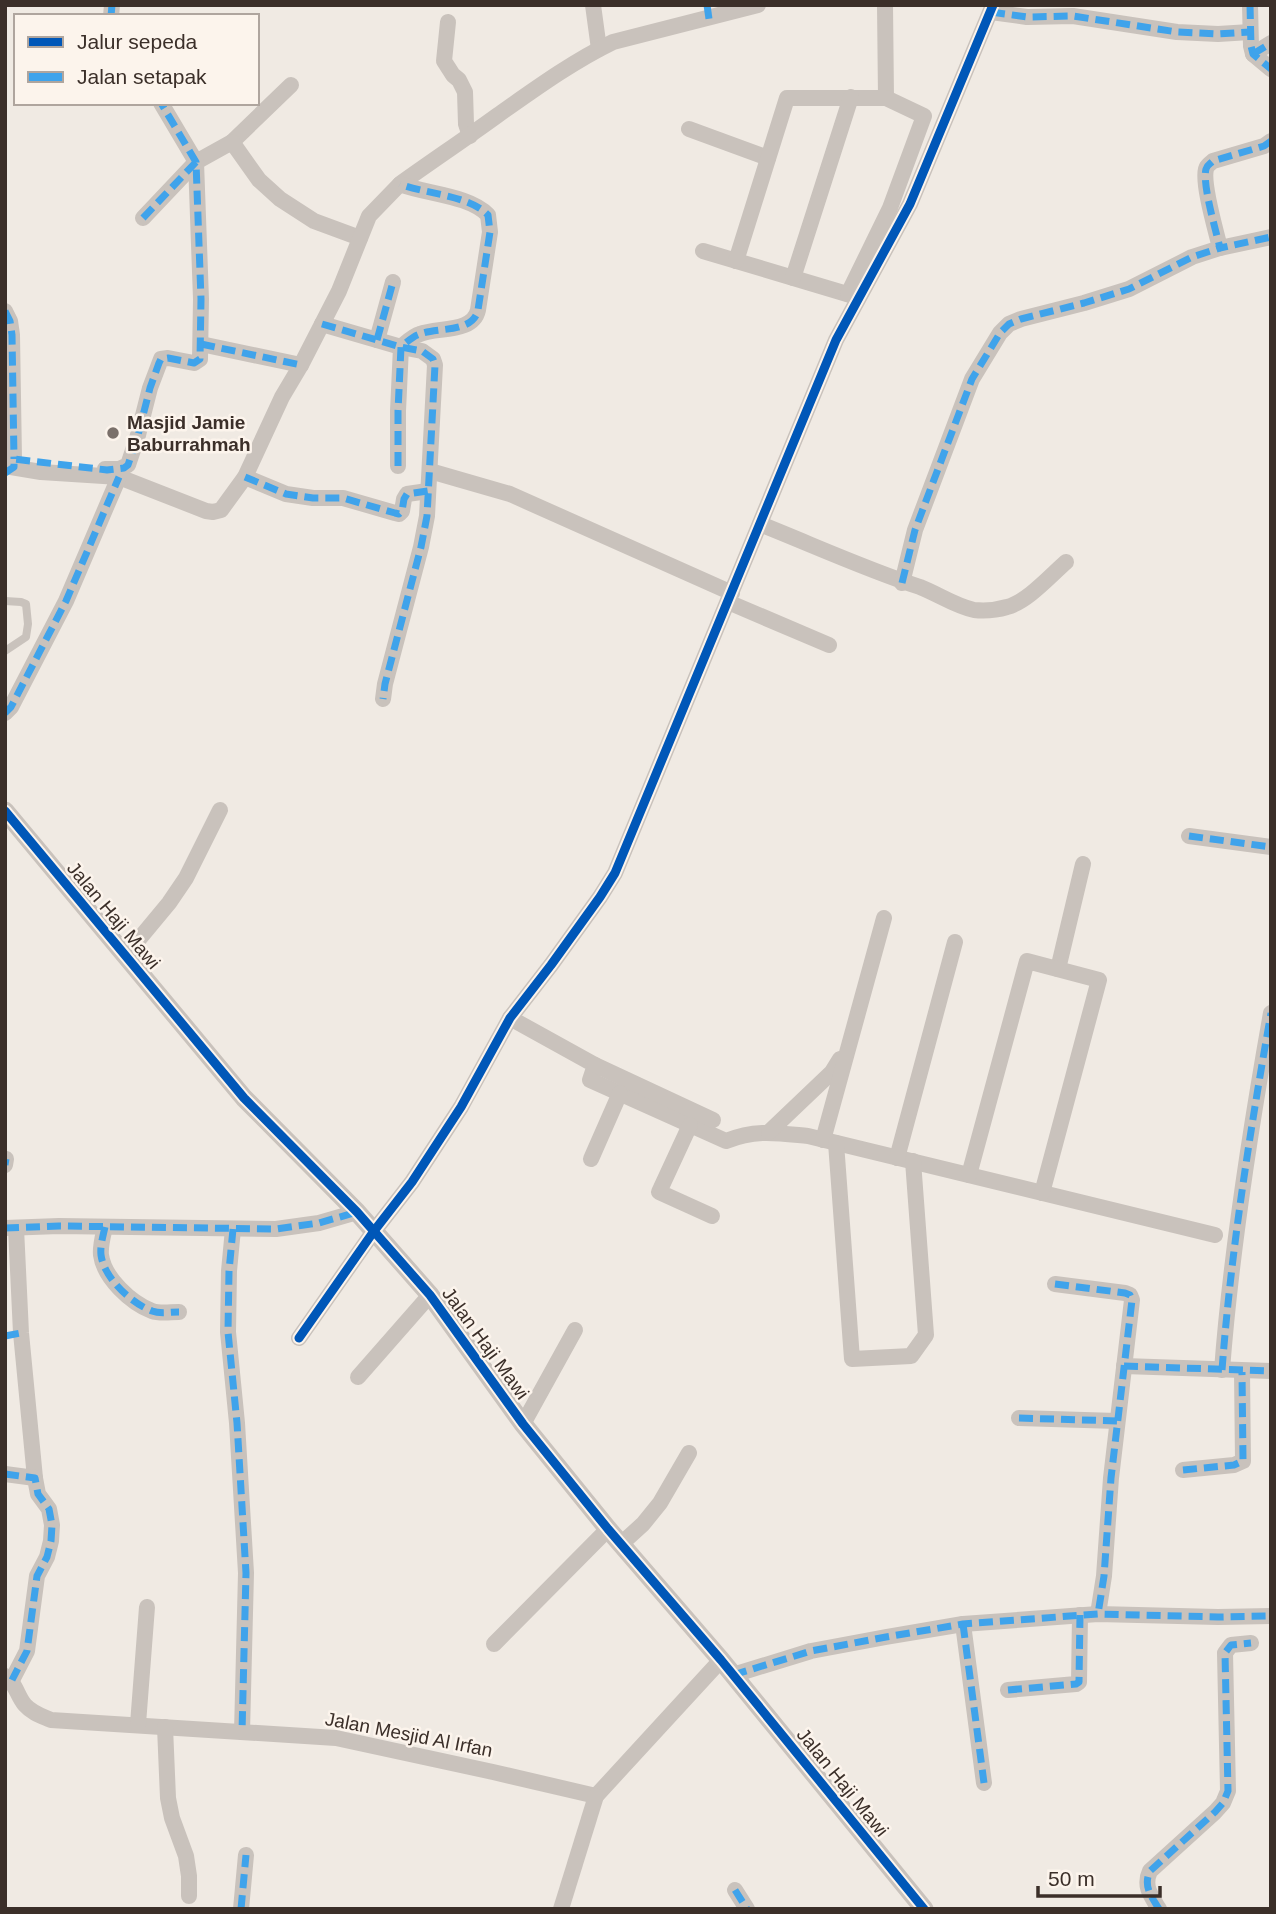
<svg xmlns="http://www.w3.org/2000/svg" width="1276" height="1914" font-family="Arial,sans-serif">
  <rect width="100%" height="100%" fill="#f0eae3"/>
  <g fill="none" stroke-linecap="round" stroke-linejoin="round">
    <polyline stroke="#c9c2bc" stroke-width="8" points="5,601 21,602 26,604 28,624 26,637 5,651"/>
    <g stroke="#c9c2bc" stroke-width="16">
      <polyline points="593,5 599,49"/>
      <polyline points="885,5 886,98"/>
      <polyline points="1250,5 1251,46 1253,54 1271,69"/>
      <polyline points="991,12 1027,17 1073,16 1177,32 1218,34 1250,32"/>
      <polyline points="111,16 112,5"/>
      <polyline points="448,22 444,61 453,75 459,80 465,92 466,124 470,136"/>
      <polyline points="1253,54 1271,43"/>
      <polyline points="689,129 768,158"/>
      <path d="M1271,141L1264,146L1213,161C1210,164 1207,165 1206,169C1202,184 1216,231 1220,248L1271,237"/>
      <polyline points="232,142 291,85"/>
      <polyline points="143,218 196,162 232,142 259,180 280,199 314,221 360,238"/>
      <polyline points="703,251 857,297"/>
      <polyline points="736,261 787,98 886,98 924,116 890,208 848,294"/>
      <polyline points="793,278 851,97"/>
      <polyline points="5,311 10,321 12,335 14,459"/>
      <polyline points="322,324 401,347 422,351 433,359 435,365 427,516 421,547 385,684 383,699"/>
      <polyline points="377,340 393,282"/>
      <polyline points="201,344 301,365"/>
      <path d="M5,466L41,472L119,477L206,511L213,512L221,510L245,477L282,397L301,365L339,291L369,216L400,184C432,161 465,139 498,115C535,89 572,62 613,42L758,5"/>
      <path d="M398,466V411L401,347C407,342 413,336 420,334C438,327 473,333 478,310L490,232L488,215C469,195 425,194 400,184"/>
      <polyline points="105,469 119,469 128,465 138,435 150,388 161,359 168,358 194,363 200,359 201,299 196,162 161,103"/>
      <polyline points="430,471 510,494 732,593"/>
      <polyline points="245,477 286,494 313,498 343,498 395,513 399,514 402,511 404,499 407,494 428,491"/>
      <path d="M760,524C813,545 865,569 920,587C938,594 955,606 974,610C984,611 997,610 1007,607C1027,602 1050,576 1066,562"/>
      <polyline points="902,583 915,530 972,379 1000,333 1009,324 1021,319 1084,303 1129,289 1192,257 1220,248"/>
      <polyline points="728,602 829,645"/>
      <polyline points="5,713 11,707 66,601 119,477"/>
      <polyline points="1189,836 1271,847"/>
      <polyline points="125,956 169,903 186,878 220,810"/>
      <polyline points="1058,969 1083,864"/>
      <path d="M510,1018L595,1065L590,1080L726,1141C756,1129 777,1133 808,1136L1215,1235"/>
      <polyline points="595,1065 713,1120"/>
      <polyline points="690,1125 659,1192 712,1216"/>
      <polyline points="769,1132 832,1072 840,1059"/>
      <polyline points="823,1140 884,918"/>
      <polyline points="836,1143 852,1359 911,1356 926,1335 913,1161"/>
      <polyline points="897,1158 955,942"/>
      <polyline points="591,1159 620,1093"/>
      <polyline points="5,1165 6,1159"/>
      <polyline points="969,1175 1027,961 1099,980 1042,1193"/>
      <path d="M105,1227C103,1236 100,1246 101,1255C104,1278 131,1303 152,1311C160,1314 170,1312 179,1312"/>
      <polyline points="5,1228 59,1226 276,1229 319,1223 357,1212"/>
      <polyline points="16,1228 21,1333 35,1478"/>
      <polyline points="233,1229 229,1271 228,1332 237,1423 246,1573 242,1732"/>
      <polyline points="1055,1284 1125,1293 1130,1295 1132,1300 1111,1478 1104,1576 1098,1614"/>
      <polyline points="299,1338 374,1231 412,1182 461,1107 510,1018 551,965 600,897 615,873 836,340 910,204 993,5"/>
      <polyline points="1124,1366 1271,1371"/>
      <path d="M1222,1370C1231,1251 1250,1131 1271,1013"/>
      <polyline points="358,1377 430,1295"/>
      <polyline points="1019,1418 1117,1421"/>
      <polyline points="523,1424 575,1330"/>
      <polyline points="1183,1470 1234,1465 1243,1461 1242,1372"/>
      <polyline points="5,1474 35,1478 38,1494 49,1509 52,1525 51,1541 47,1557 37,1576 27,1651 12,1680"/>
      <polyline points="621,1544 643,1524 660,1503 689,1453"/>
      <polyline points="963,1624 984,1783"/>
      <polyline points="494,1644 608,1529"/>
      <polyline points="733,1675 811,1651 886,1637 963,1624 1098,1614 1218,1617 1271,1616"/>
      <path d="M5,1676C16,1683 17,1696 25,1705C32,1713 42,1716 51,1720L336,1738L493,1772L596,1796L721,1660"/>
      <polyline points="1008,1690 1076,1684 1079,1682 1080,1615"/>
      <polyline points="138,1724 147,1607"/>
      <polyline points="165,1727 168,1798 172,1818 186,1856 189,1876 189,1896"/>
      <polyline points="735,1890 747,1909"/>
      <polyline points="241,1909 246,1855"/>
      <polyline points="561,1909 596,1796"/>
      <path d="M1159,1909C1151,1896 1143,1886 1150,1871L1215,1812L1223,1803L1228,1791L1225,1653L1231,1645L1251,1643"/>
    </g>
    <polyline stroke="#c9c2bc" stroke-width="19" points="5,811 244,1098 357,1212 430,1295 523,1424 608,1529 721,1660 924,1909"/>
    <g stroke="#3fa3eb" stroke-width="7" stroke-dasharray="14 7" stroke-linecap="butt">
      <polyline points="707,5 709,19"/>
      <polyline points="1250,5 1251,46 1253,54 1271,69"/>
      <polyline points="991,12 1027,17 1073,16 1177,32 1218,34 1250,32"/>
      <polyline points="111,16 112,5"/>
      <polyline points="1253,54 1271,43"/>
      <path d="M1271,141L1264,146L1213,161C1210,164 1207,165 1206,169C1202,184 1216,231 1220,248L1271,237"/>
      <polyline points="143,218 196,162"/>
      <polyline points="5,311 10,321 12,335 14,459"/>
      <polyline points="322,324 401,347 422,351 433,359 435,365 427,516 421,547 385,684 383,699"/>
      <polyline points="377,340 393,282"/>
      <polyline points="201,344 301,365"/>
      <path d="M398,466V411L401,347C407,342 413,336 420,334C438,327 473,333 478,310L490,232L488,215C469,195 425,194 400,184"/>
      <polyline points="5,473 14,467 14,459 107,470 124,468 128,465 138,435 150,388 159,363 161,359 168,358 194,363 200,359 201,299 196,162 161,103"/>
      <polyline points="245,477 286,494 313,498 343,498 395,513 399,514 402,511 404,499 407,494 428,491"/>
      <polyline points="902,583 915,530 972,379 1000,333 1009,324 1021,319 1084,303 1129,289 1192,257 1220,248"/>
      <polyline points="5,713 11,707 66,601 119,477"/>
      <polyline points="1189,836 1271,847"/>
      <polyline points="5,1165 6,1159"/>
      <path d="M105,1227C103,1236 100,1246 101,1255C104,1278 131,1303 152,1311C160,1314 170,1312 179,1312"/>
      <polyline points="5,1228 59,1226 276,1229 319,1223 357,1212"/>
      <polyline points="233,1229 229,1271 228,1332 237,1423 246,1573 242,1732"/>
      <polyline points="1055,1284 1125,1293 1130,1295 1132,1300 1111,1478 1104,1576 1098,1614"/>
      <polyline points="5,1336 21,1333"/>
      <polyline points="1124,1366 1271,1371"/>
      <path d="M1222,1370C1231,1251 1250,1131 1271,1013"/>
      <polyline points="1019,1418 1117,1421"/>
      <polyline points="1183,1470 1234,1465 1243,1461 1242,1372"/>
      <polyline points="5,1474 35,1478 38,1494 49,1509 52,1525 51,1541 47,1557 37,1576 27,1651 12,1680"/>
      <polyline points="963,1624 984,1783"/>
      <polyline points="733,1675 811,1651 886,1637 963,1624 1098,1614 1218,1617 1271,1616"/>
      <polyline points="1008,1690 1076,1684 1079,1682 1080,1615"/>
      <polyline points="735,1890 747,1909"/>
      <polyline points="241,1909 246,1855"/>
      <path d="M1159,1909C1151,1896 1143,1886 1150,1871L1215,1812L1223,1803L1228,1791L1225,1653L1231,1645L1251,1643"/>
    </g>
    <defs>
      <g id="cycleway">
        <polyline points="5,811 244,1098 357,1212 430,1295 523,1424 608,1529 721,1660 924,1909"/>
        <polyline points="299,1338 374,1231 412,1182 461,1107 510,1018 551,965 600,897 615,873 836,340 910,204 993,5"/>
      </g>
    </defs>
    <use href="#cycleway" stroke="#fcf4ec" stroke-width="13"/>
    <use href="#cycleway" stroke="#0057b8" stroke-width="9"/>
  </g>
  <circle fill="#7a706a" stroke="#fcf4ec" stroke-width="2.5" cx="113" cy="433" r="7"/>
  <g text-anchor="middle" stroke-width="5" stroke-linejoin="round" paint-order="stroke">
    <g font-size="19" font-weight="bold" fill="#3b2f29" stroke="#fcf4ec" text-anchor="start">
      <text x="127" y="429">Masjid Jamie<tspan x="127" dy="22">Baburrahmah</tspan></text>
    </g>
    <g font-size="19" fill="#3b2f29" stroke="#fcf4ec">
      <text transform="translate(114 915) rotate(50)" y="7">Jalan Haji Mawi</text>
      <text transform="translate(486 1343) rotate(54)" y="7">Jalan Haji Mawi</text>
      <text transform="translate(409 1734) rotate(11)" y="7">Jalan Mesjid Al Irfan</text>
      <text transform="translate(843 1782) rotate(51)" y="7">Jalan Haji Mawi</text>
    </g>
  </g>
  <rect width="1276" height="1914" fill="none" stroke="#3b2f29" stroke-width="14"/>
  <rect x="14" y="14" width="245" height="91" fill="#fcf4ec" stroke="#afa59e" stroke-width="2"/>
  <rect x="28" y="37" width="35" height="10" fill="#0057b8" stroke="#afa59e" stroke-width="2"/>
  <text x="77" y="49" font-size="21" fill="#3b2f29">Jalur sepeda</text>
  <rect x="28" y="72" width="35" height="10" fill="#3fa3eb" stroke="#afa59e" stroke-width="2"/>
  <text x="77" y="84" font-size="21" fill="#3b2f29">Jalan setapak</text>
  <path d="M1038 1886v10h122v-10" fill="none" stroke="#3b2f29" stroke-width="3.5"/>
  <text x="1048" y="1886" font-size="21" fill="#3b2f29" stroke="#fcf4ec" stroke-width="5" paint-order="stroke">50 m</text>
</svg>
